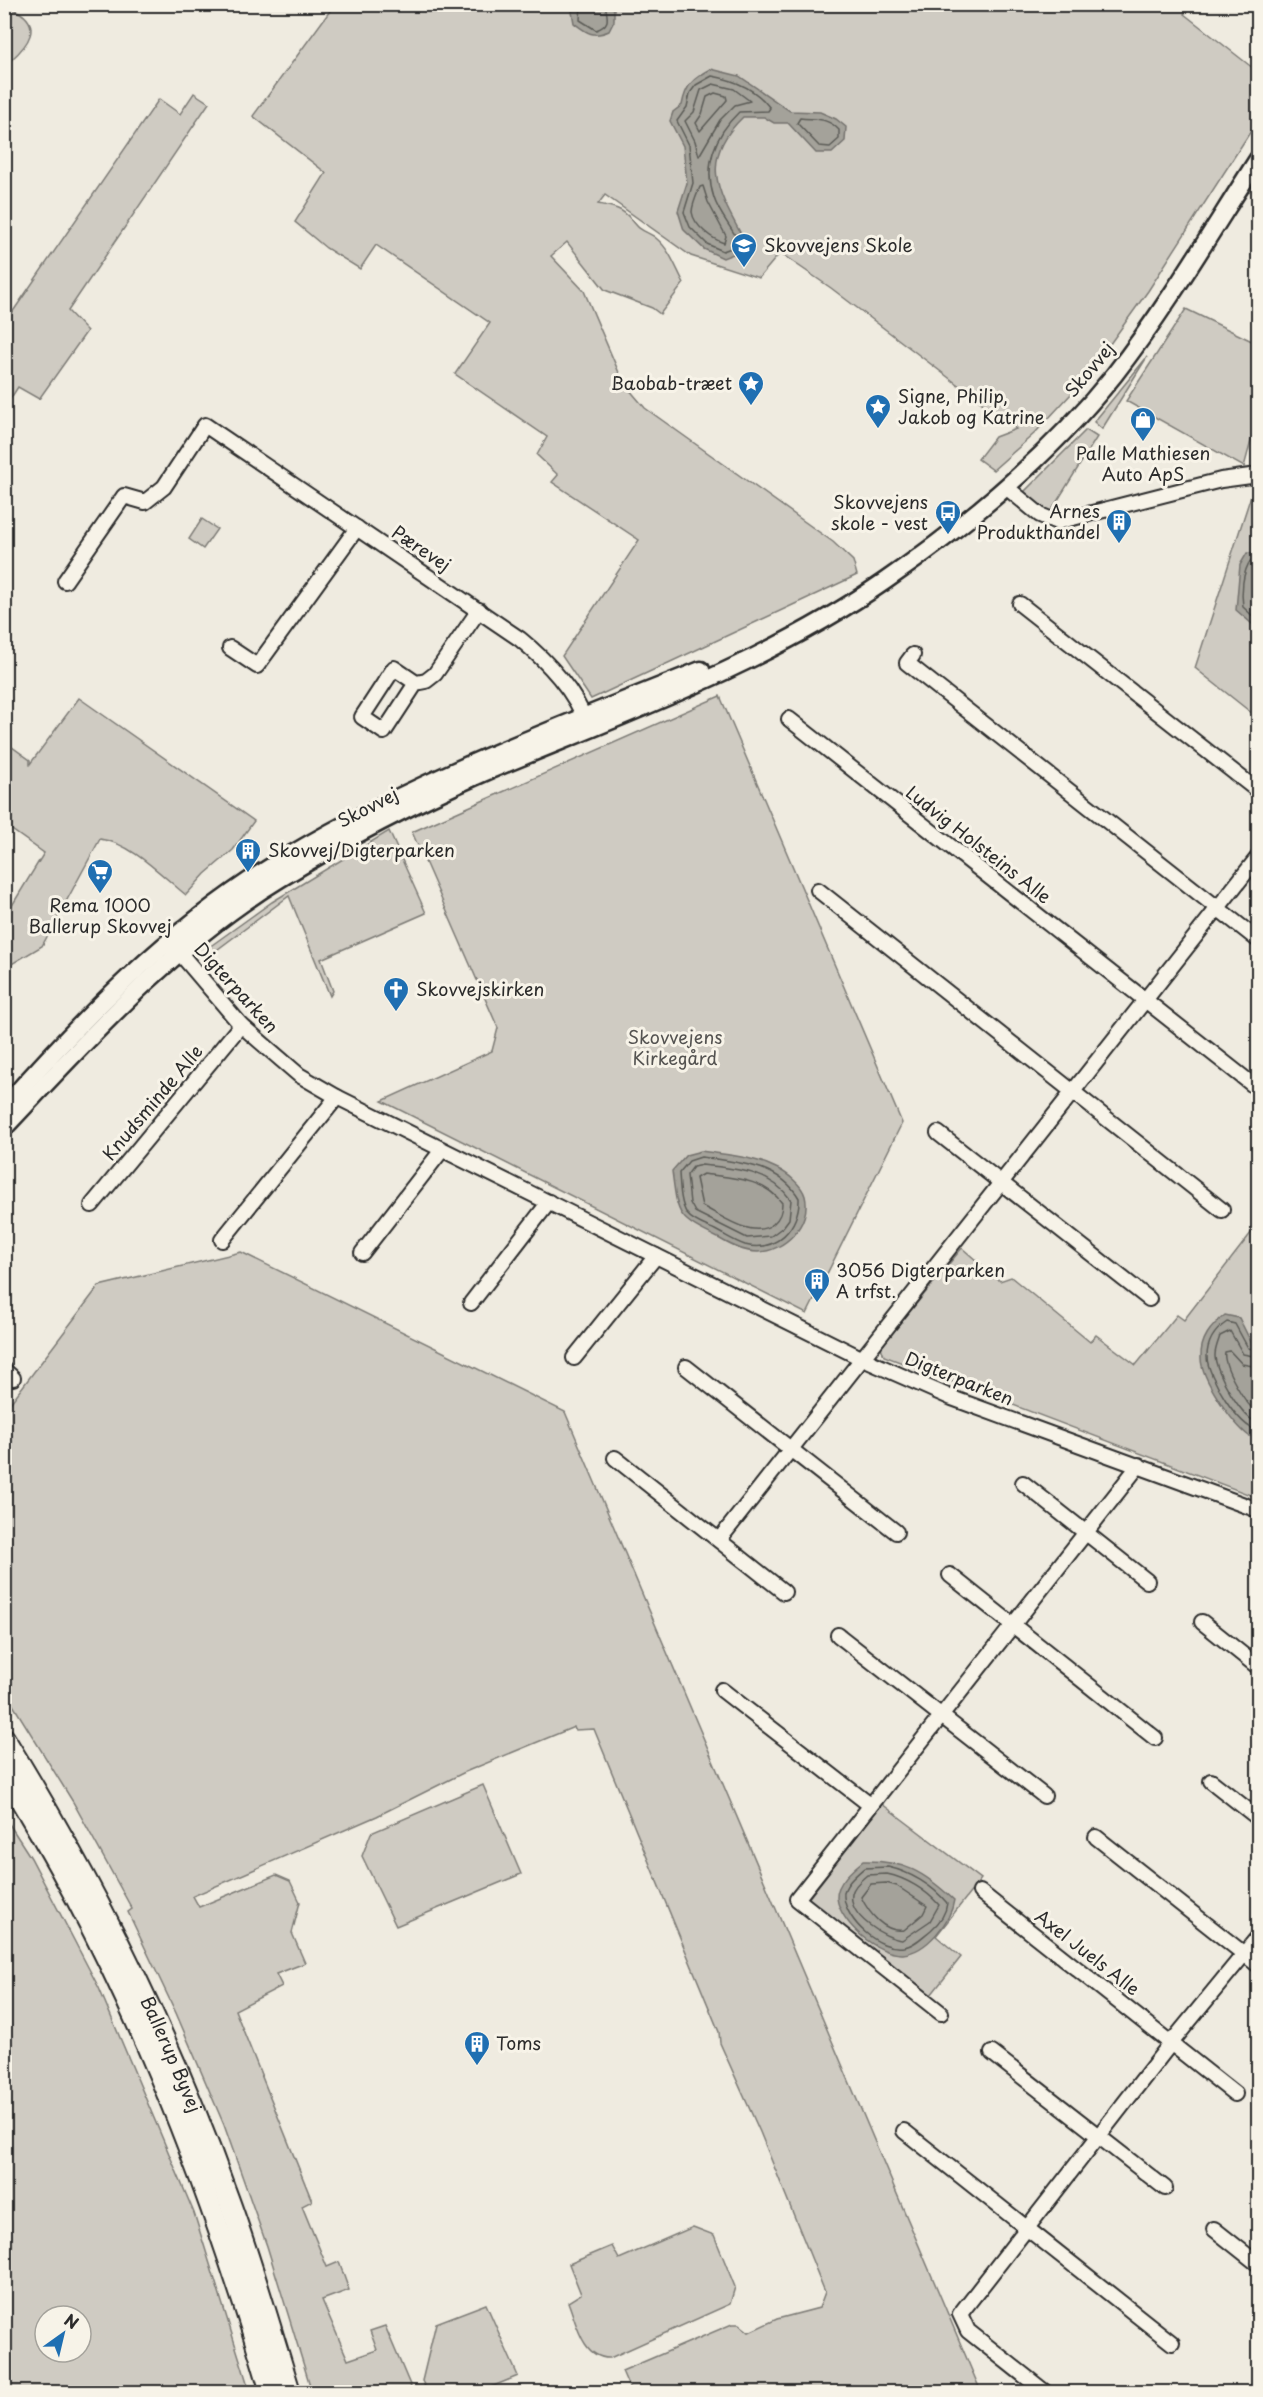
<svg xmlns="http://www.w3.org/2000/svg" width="1263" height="2397" font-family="'Playpen Sans',sans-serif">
  <rect width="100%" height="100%" fill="#efebe0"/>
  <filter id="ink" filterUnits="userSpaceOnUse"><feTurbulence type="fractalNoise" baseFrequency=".0167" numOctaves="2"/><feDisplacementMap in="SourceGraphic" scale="12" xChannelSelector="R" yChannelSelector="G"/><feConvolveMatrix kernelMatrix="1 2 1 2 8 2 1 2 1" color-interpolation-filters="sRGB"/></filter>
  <g filter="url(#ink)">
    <g fill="#cfcbc2" stroke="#7d7b76" stroke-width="1.5" fill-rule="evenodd">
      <path d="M5,4C10,6 12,9 17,11C43,25 28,45 11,60L5,54Z"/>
      <path d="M335,4L1193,5L1184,14L1258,72V120L1148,291L1084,380L1035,433L993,470L978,459L995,437L1016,429L831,288L780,253L759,278L691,256L605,195L598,204C620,208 624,210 637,226C642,232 651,233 657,239C670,250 676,268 684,283L660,314L652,308L605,290L567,242L551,256L584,291L623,382L645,408L833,542L853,561L857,575L591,699L562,656L639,540L552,482L558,475L537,455L547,437L455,374L490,323L376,245L360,269L326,248L295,222L326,173L253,116Z"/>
      <polygon points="194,93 209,103 68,311 87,331 39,399 18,387 5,407 5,323 159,99 180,114"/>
      <polygon points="1186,309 1258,344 1258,415 1244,467 1126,401"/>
      <polygon points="1147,357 1102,429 1094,422"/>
      <polygon points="1086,430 1097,437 1050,513 1023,493"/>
      <polygon points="1257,477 1258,477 1258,718 1195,668"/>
      <polygon points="202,519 217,529 203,549 189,539"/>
      <polygon points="720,696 902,1123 807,1314 382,1101 492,1051 498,1028 412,832"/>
      <path d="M79,698L254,821L233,850L205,874L186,895C162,876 132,843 100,839L42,946L5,968V917L44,853L5,825V742L30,760V764Z"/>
      <polygon points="389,831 426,913 321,959 333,991 330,996 289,896 210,955 205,950 272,902"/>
      <polygon points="1258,1224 1258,1498 884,1356 881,1347 962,1248 1000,1281 1011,1277 1090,1342 1096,1335 1136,1365 1177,1315 1184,1320"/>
      <polygon points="241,1252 565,1412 981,2392 631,2392 622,2371 732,2324 739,2324 749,2332 777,2319 819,2308 825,2292 760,2132 720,2043 719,2032 594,1729 575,1730 574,1727 465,1772 377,1816 193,1896 199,1907 276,1875 290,1881 300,1902 292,1933 305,1963 276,1974 282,1986 235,2010 312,2201 302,2206 327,2267 339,2262 349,2290 322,2300 348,2360 377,2350 370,2331 385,2326 413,2392 312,2392 267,2246 224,2125 176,2013 128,1912 132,1909 73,1802 5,1692 5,1410 99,1286"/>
      <polygon points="483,1785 521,1874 396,1926 362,1856 371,1833"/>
      <polygon points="882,1804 981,1879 936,1936 961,1957 931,1995 808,1899"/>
      <path d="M4,1816L31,1858L99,1988L194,2213L250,2392H5ZM45,2316H81V2352H45Z"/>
      <path d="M693,2227L714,2235L735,2287L730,2304L610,2358C582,2359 576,2321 568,2302L581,2294L569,2264L612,2246L619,2259Z"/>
      <polygon points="486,2304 518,2376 479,2392 428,2392 422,2381 436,2323"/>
    </g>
    <g fill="#a4a29a" stroke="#74726e" stroke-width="1.5">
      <path d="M576,5H608L614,9V21L609,31C593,38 587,33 574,23L572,12Z"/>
      <path d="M711,69L739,76L790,111L820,112L836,119L846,127L845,141L832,153H816L788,123H774L764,117H743C700,158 716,189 741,234L736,253L723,258L704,249L684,230L678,211L687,183L683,146L670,121L673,112L682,105C686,84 693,79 711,69Z"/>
      <polygon points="1247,553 1258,554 1258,629 1236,610 1240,565"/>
      <path d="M701,1151C727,1155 752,1156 776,1168C787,1173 802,1185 805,1196C812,1224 784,1252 758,1252C744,1252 732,1246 720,1239C677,1218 678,1218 672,1171L686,1155Z"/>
      <path d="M1225,1315L1239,1318L1252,1344H1258V1436H1249C1233,1424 1201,1379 1201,1358C1200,1339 1211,1326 1225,1315Z"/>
      <path d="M863,1861C904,1860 924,1872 954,1900C951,1921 927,1952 903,1954C877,1955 840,1923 837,1898C836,1883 853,1869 863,1861Z"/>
    </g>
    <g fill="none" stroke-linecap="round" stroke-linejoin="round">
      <g stroke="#5b5b57" stroke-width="1.5">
        <path d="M581,4L580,20L596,30C612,24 607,17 605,4"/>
        <path d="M712,76C735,80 756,89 770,108L768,111L739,112C715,135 703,165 714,198C718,211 728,223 735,235L731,248L723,251L707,244L690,227L684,212L693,183L689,145L677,121L687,107L690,93L696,85Z"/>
        <polygon points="713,84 734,89 750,101 735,105 720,120 699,156 695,141 685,121 694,112 701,90"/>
        <polygon points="715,93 726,96 727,100 700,131 696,123 702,114 707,97"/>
        <path d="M800,118C816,120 827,117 839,130V139L830,147L819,146L797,123Z"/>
        <path d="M703,186L708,202L726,236L724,243C712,239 694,226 692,212C692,205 697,194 700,187Z"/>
        <path d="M1258,560H1251C1242,572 1241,593 1243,607L1258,621"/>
        <path d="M701,1157C737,1162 779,1164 799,1198C800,1227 776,1253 745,1245C735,1242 725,1235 715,1230C706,1226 693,1222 687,1214C680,1203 680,1186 679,1173L689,1161Z"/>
        <path d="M702,1165C735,1169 770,1170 791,1200L789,1219L783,1227L771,1236L747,1238L695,1212L690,1203L687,1175L693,1167Z"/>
        <path d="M703,1174C731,1178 764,1178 782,1203C782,1212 780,1218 773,1224C752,1240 721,1215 702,1206L696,1178Z"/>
        <path d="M1258,1350L1248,1348L1235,1324L1227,1322C1215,1330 1207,1342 1207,1357C1207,1375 1240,1430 1258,1430"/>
        <path d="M1258,1357L1243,1354L1230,1331L1220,1336C1218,1342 1215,1349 1215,1355C1214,1370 1244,1422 1258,1422"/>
        <path d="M1258,1367L1242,1364L1230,1351L1225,1352C1222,1366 1247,1407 1258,1413"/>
        <path d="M888,1867C910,1872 932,1885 947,1903C946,1913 939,1923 931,1930C923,1936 914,1946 904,1947C879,1951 846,1921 844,1897C842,1886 857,1874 864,1868Z"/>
        <path d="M887,1874C906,1878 926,1890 939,1905L930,1921L902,1940C884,1938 848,1916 852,1894C853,1887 862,1879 867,1875Z"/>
        <path d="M886,1883L897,1886L927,1906L923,1914L904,1930C884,1933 869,1913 861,1897L871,1884Z"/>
      </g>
      <defs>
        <g id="minor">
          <polyline points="1006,487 1040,515 1057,522 1221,480 1258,475"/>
          <path d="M65,581L124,496L145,502L164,487L205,425L520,639C547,661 576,692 587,725"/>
          <polyline points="1020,604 1258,791"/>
          <polyline points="230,648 257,666 357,528"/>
          <polyline points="913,655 907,663 1258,940"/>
          <polyline points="416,683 394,668 362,717 384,732 416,683 426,681 435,674 479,610"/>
          <polyline points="789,719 1258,1089"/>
          <polyline points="818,890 1222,1210"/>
          <polyline points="173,945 241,1025 299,1075 337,1097 863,1359 952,1398 1258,1510"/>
          <polyline points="938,1133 1149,1299"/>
          <polyline points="92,1205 241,1025"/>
          <polyline points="222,1240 337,1097"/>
          <polyline points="362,1253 442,1150"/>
          <polyline points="471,1303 549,1202"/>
          <polyline points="574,1358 656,1256"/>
          <polyline points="686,1367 896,1532"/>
          <polyline points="4,1370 13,1378"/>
          <polyline points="615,1458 784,1592"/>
          <polyline points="1023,1483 1147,1581"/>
          <polyline points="719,1540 1258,857"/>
          <polyline points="950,1575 1155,1738"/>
          <polyline points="1202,1622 1258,1667"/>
          <polyline points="838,1635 1044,1796"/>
          <polyline points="722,1690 870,1805"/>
          <polyline points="1211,1781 1258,1818"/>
          <polyline points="1096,1837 1258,1965"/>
          <polyline points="980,1892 1235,2094"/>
          <polyline points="941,2013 797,1899 1139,1465"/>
          <polyline points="992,2053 1165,2188"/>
          <polyline points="904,2131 1172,2343"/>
          <polyline points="1214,2229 1258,2264"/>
          <polyline points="1045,2392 968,2331 960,2314 1171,2043 1258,1937"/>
        </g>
        <g id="tertiary">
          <path d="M4,1107C83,1018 167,932 269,868C404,784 554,729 701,670"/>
          <path d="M4,1128C89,1038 175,942 281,878C345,839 414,803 483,773C619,716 762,666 885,581C969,523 1050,455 1114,375C1167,307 1211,232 1258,159"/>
        </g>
        <g id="secondary">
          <path id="s1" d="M4,1738C93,1882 168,2031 225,2190C250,2256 269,2324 290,2392"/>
          <path d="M4,1773C125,1965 207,2176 271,2392"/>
        </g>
      </defs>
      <use href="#minor" stroke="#2b2b2b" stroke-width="18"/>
      <use href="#tertiary" stroke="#2b2b2b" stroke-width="21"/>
      <use href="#secondary" stroke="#2b2b2b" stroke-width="24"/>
      <use href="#minor" stroke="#f7f3e8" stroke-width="14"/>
      <use href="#tertiary" stroke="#f7f3e8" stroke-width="16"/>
      <use href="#secondary" stroke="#f7f3e8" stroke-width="20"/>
    </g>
  </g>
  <defs>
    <symbol id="school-pin" viewBox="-11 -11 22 30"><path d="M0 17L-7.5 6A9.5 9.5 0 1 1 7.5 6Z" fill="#1f6fb2" stroke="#f7f3e8"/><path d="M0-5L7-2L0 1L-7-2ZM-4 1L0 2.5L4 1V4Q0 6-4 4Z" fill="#fff"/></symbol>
    <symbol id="sight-pin" viewBox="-11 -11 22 30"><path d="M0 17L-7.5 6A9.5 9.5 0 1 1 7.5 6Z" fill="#1f6fb2" stroke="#f7f3e8"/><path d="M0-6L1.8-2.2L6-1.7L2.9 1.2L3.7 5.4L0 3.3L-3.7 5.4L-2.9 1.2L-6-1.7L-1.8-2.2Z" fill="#fff"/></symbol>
    <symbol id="shop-pin" viewBox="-11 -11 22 30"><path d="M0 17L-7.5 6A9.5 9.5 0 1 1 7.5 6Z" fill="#1f6fb2" stroke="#f7f3e8"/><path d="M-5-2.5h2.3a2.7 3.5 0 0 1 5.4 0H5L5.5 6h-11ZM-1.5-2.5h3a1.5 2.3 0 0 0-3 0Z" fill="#fff"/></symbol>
    <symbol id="bus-pin" viewBox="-11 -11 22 30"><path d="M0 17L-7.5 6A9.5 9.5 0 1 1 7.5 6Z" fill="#1f6fb2" stroke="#f7f3e8"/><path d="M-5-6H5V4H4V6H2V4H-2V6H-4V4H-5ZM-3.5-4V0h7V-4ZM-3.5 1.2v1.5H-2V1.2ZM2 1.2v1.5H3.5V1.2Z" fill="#fff"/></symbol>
    <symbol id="building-pin" viewBox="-11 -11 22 30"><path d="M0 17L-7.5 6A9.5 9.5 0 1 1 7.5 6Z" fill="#1f6fb2" stroke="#f7f3e8"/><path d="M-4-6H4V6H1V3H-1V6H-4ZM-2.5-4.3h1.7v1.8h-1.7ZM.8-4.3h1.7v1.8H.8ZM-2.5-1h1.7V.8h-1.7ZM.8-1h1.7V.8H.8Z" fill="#fff"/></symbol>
    <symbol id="supermarket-pin" viewBox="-11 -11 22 30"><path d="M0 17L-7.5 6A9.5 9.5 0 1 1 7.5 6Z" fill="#1f6fb2" stroke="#f7f3e8"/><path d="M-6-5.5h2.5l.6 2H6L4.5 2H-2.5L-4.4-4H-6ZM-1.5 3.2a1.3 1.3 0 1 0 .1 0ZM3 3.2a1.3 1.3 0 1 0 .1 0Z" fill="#fff"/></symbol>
    <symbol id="church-pin" viewBox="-11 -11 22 30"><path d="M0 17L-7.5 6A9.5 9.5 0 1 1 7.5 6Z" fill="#1f6fb2" stroke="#f7f3e8"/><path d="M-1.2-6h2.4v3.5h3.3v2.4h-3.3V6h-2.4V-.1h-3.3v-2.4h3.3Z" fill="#fff"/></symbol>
  </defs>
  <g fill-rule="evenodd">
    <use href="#school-pin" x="729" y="231" width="30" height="40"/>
    <use href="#sight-pin" x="736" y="369" width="30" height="40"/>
    <use href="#sight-pin" x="863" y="392" width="30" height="40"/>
    <use href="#shop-pin" x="1128" y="405" width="30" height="40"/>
    <use href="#bus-pin" x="933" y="498" width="30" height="40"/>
    <use href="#building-pin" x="1104" y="507" width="30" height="40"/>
    <use href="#building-pin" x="233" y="836" width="30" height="40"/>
    <use href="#supermarket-pin" x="85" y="857" width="30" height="40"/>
    <use href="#church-pin" x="381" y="975" width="30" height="40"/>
    <use href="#building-pin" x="802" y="1266" width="30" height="40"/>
    <use href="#building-pin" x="462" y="2029" width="30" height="40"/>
  </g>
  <g text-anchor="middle" stroke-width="6" stroke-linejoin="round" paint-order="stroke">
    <g font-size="18" fill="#2b2b2b" stroke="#f7f3e8" text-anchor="start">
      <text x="764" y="252">Skovvejens Skole</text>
      <text x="732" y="390" text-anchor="end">Baobab-træet</text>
      <text x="898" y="403">Signe, Philip,<tspan x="898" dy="21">Jakob og Katrine</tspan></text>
      <text x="1143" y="460" text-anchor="middle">Palle Mathiesen<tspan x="1143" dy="21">Auto ApS</tspan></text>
      <text x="928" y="509" text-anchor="end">Skovvejens<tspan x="928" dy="21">skole - vest</tspan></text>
      <text x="1100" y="518" text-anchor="end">Arnes<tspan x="1100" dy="21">Produkthandel</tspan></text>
      <text x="268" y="857">Skovvej/Digterparken</text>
      <text x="100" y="912" text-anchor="middle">Rema 1000<tspan x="100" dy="21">Ballerup Skovvej</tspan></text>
      <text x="416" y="996">Skovvejskirken</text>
      <text x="836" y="1277">3056 Digterparken<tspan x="836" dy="21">A trfst.</tspan></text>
      <text x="496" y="2050">Toms</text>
    </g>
    <g font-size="18" fill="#2b2b2b" stroke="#f7f3e8">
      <text transform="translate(1090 370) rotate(-50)" y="6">Skovvej</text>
      <text transform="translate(421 549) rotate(34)" y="6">Pærevej</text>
      <text transform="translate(368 808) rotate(-27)" y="6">Skovvej</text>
      <text transform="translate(978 845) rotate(38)" y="6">Ludvig Holsteins Alle</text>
      <text transform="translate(236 988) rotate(48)" y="6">Digterparken</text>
      <text transform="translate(153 1103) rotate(-50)" y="6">Knudsminde Alle</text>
      <text transform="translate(959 1379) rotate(22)" y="6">Digterparken</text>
      <text transform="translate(1087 1953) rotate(38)" y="6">Axel Juels Alle</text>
      <text dy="6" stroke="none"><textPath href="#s1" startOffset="358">Ballerup Byvej</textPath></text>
    </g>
    <g font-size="18" fill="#545351" stroke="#f7f3e8">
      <text x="675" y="1044">Skovvejens<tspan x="675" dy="21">Kirkegård</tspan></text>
    </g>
  </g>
  <rect width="1263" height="2397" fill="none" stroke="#f7f3e8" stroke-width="24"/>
  <rect x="12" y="12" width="1239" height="2373" fill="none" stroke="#2b2b2b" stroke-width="2" filter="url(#ink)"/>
  <g transform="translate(63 2334) rotate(34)"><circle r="28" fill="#f7f3e8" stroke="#a5a39c" stroke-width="1.5"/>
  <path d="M0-4.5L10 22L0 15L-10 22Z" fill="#1f6fb2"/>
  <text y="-9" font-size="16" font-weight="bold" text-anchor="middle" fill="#2b2b2b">N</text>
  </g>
</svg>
